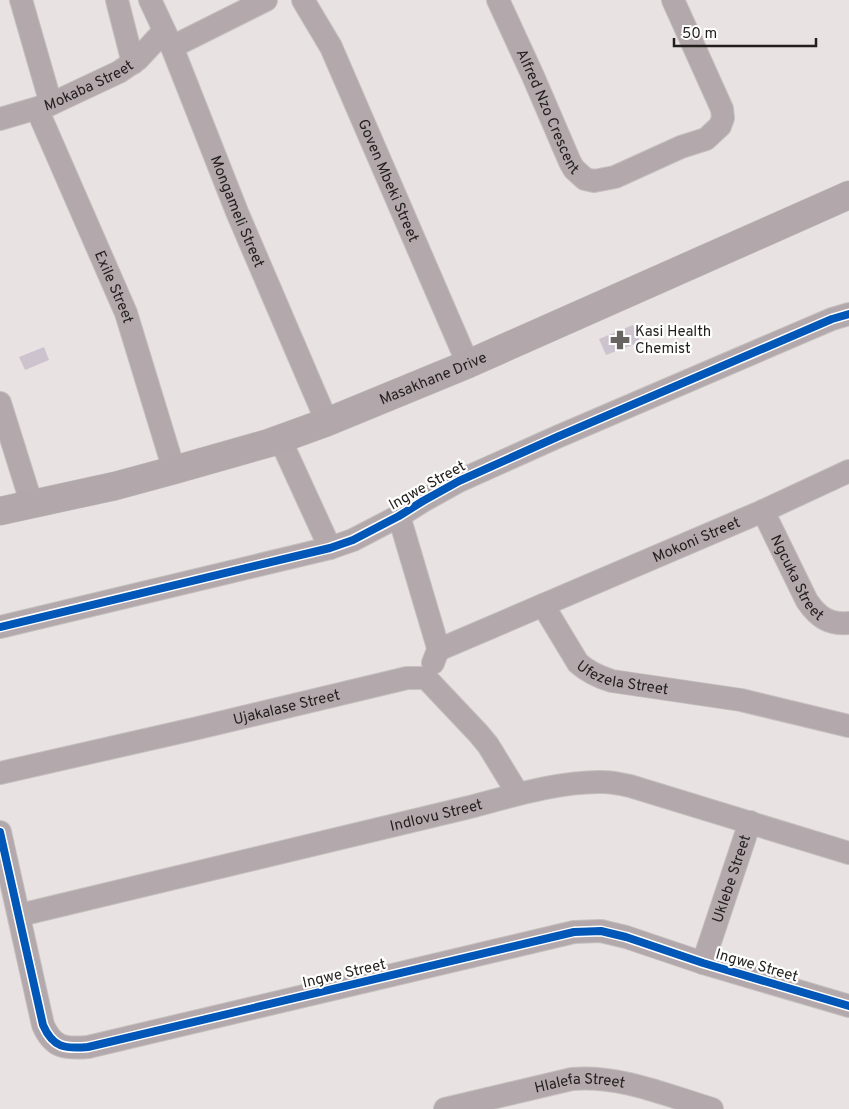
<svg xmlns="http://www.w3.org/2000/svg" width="849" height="1109" font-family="Overpass,sans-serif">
  <rect width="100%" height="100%" fill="#e8e3e2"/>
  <g fill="#cdc3cf">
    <polygon points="633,325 640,342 606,355 599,339"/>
    <polygon points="44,347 49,360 25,370 19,357"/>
  </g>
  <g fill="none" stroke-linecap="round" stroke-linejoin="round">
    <defs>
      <g id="street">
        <polyline points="21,0 51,104"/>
        <polyline points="117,0 133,63"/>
        <path id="s1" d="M150,0L172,47L237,212L327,422"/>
        <path id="s2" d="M303,0L331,47L468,364"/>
        <path id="s3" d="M498,0L533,76L570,162L574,169L585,179L594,181L615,177L681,147L706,139L720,126L723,118L722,109L673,0"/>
        <polyline points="172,47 266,0"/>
        <path id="s4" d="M37,109L126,313L174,470"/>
        <path id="s5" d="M0,119L51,104L119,72L138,59L164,31"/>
        <polyline points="0,403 32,505"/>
        <polyline points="280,439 330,548"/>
        <path id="s6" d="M763,511L807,601C818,617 829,625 849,623"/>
        <polyline points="399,516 437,644 438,650 433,663"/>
        <path id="s7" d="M543,605L578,663C588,672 599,677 612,681L741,700L849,726"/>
        <polyline points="0,627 330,548 353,540 399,516 423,501 459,481 557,437 832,319 849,314"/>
        <path id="s8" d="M438,650L763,511L849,471"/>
        <path id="s9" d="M0,773L198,728L407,678H426L478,733L488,745L518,794"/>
        <path d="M0,832L43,1025C53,1048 65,1049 88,1047L574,932L601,931L626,937L703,963L849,1006"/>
        <path id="s10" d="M20,915L470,807C511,796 561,781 603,782C612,782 621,784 630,786L849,853"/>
        <path id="s11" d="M703,963L750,822"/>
        <path id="s12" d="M445,1109L572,1079C620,1075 666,1095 712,1109"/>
      </g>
      <g id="secondary">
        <path id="s13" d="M0,511L115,486L174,470L269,443L327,422L468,364L849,195"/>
      </g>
    </defs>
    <use href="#street" stroke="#c4c1bf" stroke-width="24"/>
    <use href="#secondary" stroke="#c4c1bf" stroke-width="29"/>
    <use href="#street" stroke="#b3a8ac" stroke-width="22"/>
    <use href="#secondary" stroke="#b2a7ab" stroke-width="28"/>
    <defs>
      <g id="cycleway">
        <polyline points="0,627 330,548 353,540 399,516 423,501 459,481 557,437 832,319 849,314"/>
        <path d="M0,832L43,1025C53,1048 65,1049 88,1047L574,932L601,931L626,937L703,963L849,1006"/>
      </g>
    </defs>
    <use href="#cycleway" stroke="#fff" stroke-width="11"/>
    <use href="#cycleway" stroke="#0057b8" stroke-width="8"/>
  </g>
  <defs>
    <symbol id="pharmacy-bare" viewBox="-9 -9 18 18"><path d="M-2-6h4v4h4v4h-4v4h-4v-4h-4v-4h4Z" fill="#676462" stroke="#fff" stroke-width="2.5" paint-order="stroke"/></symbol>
  </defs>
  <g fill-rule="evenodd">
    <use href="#pharmacy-bare" x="606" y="326" width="28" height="28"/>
  </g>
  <g text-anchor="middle" stroke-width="4.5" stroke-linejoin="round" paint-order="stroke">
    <g font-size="15" fill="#221f1d" stroke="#fff">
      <text dy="5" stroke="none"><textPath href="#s5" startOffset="95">Mokaba Street</textPath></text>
      <text dy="5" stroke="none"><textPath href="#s3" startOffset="122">Alfred Nzo Crescent</textPath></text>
      <text dy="5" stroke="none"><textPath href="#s2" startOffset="200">Goven Mbeki Street</textPath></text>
      <text dy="5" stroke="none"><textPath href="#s1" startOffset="229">Mongameli Street</textPath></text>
      <text dy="5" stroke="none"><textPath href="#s4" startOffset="194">Exile Street</textPath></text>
      <text dy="5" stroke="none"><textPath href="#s13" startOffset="454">Masakhane Drive</textPath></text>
      <text transform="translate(427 485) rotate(-29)" y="5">Ingwe Street</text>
      <text dy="5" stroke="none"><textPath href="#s8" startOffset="281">Mokoni Street</textPath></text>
      <text dy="5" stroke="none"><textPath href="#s6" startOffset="75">Ngcuka Street</textPath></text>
      <text dy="5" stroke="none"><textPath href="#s7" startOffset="116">Ufezela Street</textPath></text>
      <text dy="5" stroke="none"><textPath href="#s9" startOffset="294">Ujakalase Street</textPath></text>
      <text dy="5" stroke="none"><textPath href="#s10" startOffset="428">Indlovu Street</textPath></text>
      <text dy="5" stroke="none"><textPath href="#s11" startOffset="89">Uklebe Street</textPath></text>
      <text transform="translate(757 965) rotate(16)" y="5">Ingwe Street</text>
      <text transform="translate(344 973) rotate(-13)" y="5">Ingwe Street</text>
      <text dy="5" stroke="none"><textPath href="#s12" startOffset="138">Hlalefa Street</textPath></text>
    </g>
    <g font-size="15" fill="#221f1d" stroke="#fff" text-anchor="start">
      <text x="635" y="336">Kasi Health<tspan x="635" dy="17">Chemist</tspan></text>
    </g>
  </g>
  <path d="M674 38v8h142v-8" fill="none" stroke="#221f1d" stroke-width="2.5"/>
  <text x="682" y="38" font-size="15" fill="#221f1d" stroke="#ffffff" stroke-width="4" paint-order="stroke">50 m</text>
</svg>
